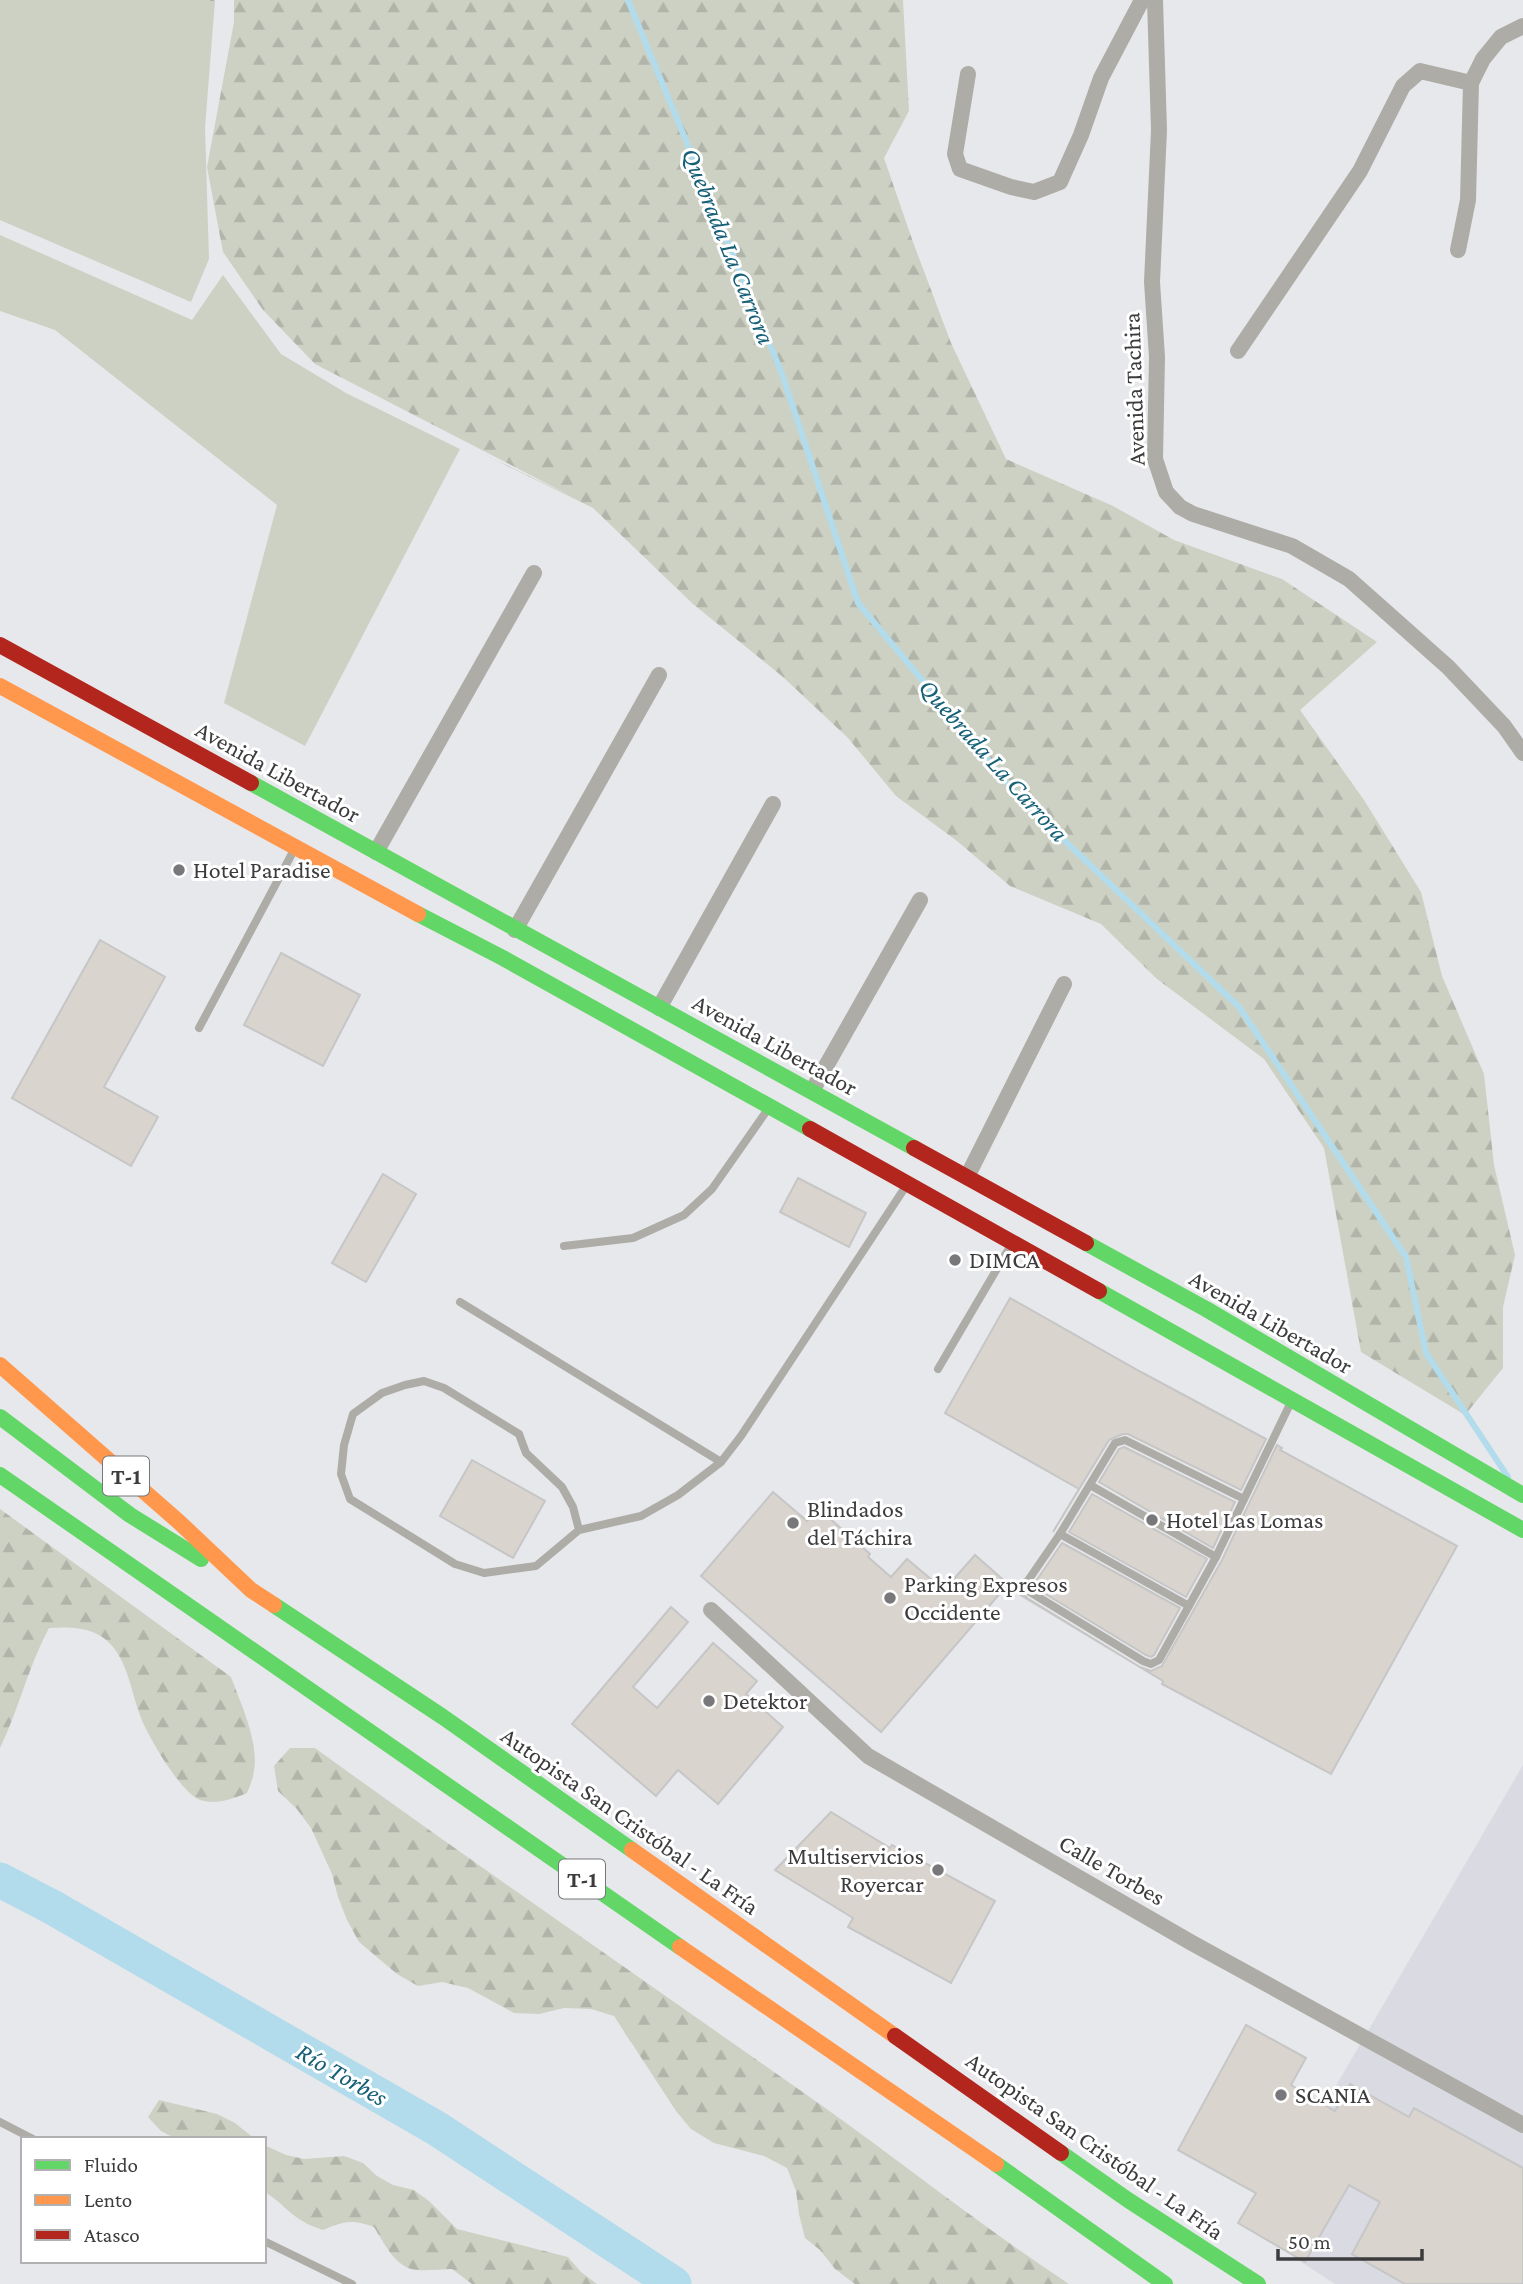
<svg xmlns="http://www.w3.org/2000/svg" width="1523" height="2284" font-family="'Crimson Pro',serif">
  <defs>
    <pattern id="forest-firs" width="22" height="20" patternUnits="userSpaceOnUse" patternTransform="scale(1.75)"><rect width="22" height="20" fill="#cdd1c3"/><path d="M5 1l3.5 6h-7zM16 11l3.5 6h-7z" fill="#b1b4a9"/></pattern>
  </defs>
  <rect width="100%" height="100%" fill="#e7e8eb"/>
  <polygon fill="#d9dae2" points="1523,1765 1523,2284 1335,2284 1252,2230"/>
  <g fill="#cdd1c3">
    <polygon points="0,0 215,0 205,128 209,259 191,302 0,220"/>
    <polygon points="0,235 192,320 223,275 281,354 346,393 460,449 305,746 224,703 277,505 55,330 0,311"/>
  </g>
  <g fill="url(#forest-firs)">
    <polygon points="234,0 903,0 909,111 884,158 913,242 951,343 1006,459 1113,506 1174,540 1282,579 1377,642 1300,710 1364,800 1421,892 1442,976 1484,1074 1494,1165 1515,1255 1503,1307 1503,1368 1465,1415 1361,1352 1324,1148 1264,1059 1157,979 1101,924 1010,886 957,841 896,796 848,738 783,677 693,604 593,508 475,450 573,497 315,364 263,310 223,252 207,167 234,22"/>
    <path d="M0,1509L231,1677C241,1704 259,1742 254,1771C253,1779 250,1786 247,1793C232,1799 217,1805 200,1800C181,1793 149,1738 141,1718C130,1690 127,1649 97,1634C83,1627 65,1627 49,1628C28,1667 19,1709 0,1748Z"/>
    <path d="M290,1748H315C482,1869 652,1986 821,2105C904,2164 984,2228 1069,2284H855L835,2269L820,2250L805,2238L799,2214L796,2191L787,2168L764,2156L714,2143L691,2129L676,2111L614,2016L591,2009L564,2008L539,2014L514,2013L468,1988L442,1982L418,1986L397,1974L359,1942L347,1920L338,1897L332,1874L311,1828L296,1808L278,1791L274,1766Z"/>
    <polygon points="159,2100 217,2114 235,2123 255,2139 176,2139 161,2131 148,2117"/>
    <path d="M264,2145L286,2155L304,2159L344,2156L363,2163L377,2176L393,2185L414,2190L429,2201L457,2229L568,2257L581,2272L597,2284H472L452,2269C441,2269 428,2271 417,2270C396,2269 384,2243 374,2227C352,2219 344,2221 323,2230C292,2220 289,2208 264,2191Z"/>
  </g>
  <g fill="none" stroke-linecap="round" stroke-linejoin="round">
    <polyline stroke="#b2dbec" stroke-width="6" points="628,0 782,374 858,603 1021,799 1239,1007 1406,1257 1426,1353 1508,1477"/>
    <polyline stroke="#b2dbec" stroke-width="35" points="0,1880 52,1907 436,2128 674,2284"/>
  </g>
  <g fill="#dad4ce" stroke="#c6c6c7" stroke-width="2">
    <polygon points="100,940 165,977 104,1087 158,1117 131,1166 12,1098"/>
    <polygon points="281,953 360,995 323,1066 244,1025"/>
    <polygon points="383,1174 416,1194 366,1282 332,1263"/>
    <polygon points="798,1178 866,1213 849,1247 780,1212"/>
    <polygon points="1010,1298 1141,1372 1266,1439 1241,1490 1128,1434 1123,1434 1109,1440 1053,1532 1079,1489 945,1413"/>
    <polygon points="1277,1445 1282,1448 1280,1450 1457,1546 1331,1774 1162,1684 1163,1681 1017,1593 1020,1587 1027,1598 1140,1667 1151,1671 1162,1666 1222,1560"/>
    <polygon points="1124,1447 1235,1502 1213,1548 1099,1482 1119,1449"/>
    <polygon points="472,1460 545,1501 513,1558 440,1516"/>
    <polygon points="773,1492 807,1521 818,1508 870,1554 868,1557 891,1577 907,1559 944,1590 975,1555 1008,1584 881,1732 701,1576"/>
    <polygon points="1092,1494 1207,1559 1186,1597 1069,1532"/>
    <polygon points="1062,1543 1180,1608 1154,1655 1151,1657 1146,1655 1034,1587 1034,1584"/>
    <polygon points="671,1607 688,1622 633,1687 657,1708 713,1643 757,1681 746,1694 783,1727 718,1804 678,1770 656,1796 572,1724"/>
    <polygon points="831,1812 890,1848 892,1845 995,1901 951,1983 848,1927 853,1918 775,1870"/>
    <polygon points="1246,2025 1306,2058 1291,2085 1335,2111 1350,2084 1409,2117 1414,2108 1523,2168 1523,2284 1405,2284 1352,2254 1380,2202 1349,2185 1305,2262 1238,2223 1256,2193 1178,2150"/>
  </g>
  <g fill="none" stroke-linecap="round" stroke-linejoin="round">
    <polyline stroke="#aeacaa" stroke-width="3.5" stroke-dasharray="5 5" stroke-linecap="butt" points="212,0 212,1"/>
    <g stroke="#aeaca6" stroke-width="8">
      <polyline points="199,1028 295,848"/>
      <polyline points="564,1246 633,1238 684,1215 712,1189 768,1109"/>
      <polyline points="460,1302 721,1462"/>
      <polyline points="938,1369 1011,1245"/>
      <polyline points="1090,1485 1216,1557"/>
      <polyline points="1244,1499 1125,1440 1115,1443 1060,1534 1027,1582 1027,1588 1030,1592 1143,1661 1151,1664 1159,1660 1216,1557 1292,1400"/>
      <polyline points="579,1530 573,1507 562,1487 526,1453 519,1434 444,1388 424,1381 405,1385 382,1393 353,1414 344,1445 341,1474 350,1499 455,1564 484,1573 536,1566 579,1530 641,1516 678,1495 721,1462 741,1436 906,1186"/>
      <polyline points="1060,1534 1189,1606"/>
      <polyline points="0,2122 33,2139"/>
      <polyline points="264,2241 352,2284"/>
    </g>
    <g stroke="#aeaca6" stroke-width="16">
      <polyline points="1155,0 1159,130 1152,282 1157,357 1155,459 1166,492 1180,507 1193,514 1292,546 1349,579 1448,667 1504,726 1523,753"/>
      <polyline points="968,74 955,154 960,169 1011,187 1034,192 1060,182 1081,135 1101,78 1142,0"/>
      <polyline points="1458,250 1468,200 1471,83 1483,59 1501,37 1523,26"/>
      <polyline points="1238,351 1360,171 1403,86 1420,71 1471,83"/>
      <polyline points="376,852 534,573"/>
      <polyline points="515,930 659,675"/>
      <polyline points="659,1008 773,804"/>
      <polyline points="812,1091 920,900"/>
      <polyline points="967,1177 1064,984"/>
      <polyline points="711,1610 868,1756 1192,1943 1523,2125"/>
    </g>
    <g stroke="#63d668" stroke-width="16">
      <polyline points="251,783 914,1148"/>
      <polyline points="418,914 503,958 810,1129"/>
      <polyline points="1086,1243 1206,1309 1523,1495"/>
      <polyline points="1099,1291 1523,1530"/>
      <polyline points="0,1417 130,1515 201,1559"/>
      <polyline points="0,1475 680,1947"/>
      <polyline points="274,1605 443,1717 632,1850"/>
      <polyline points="1061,2153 1128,2200 1258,2284"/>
      <polyline points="996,2164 1165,2284"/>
    </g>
    <g stroke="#ff974d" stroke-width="16">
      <polyline points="0,686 418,914"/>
      <polyline points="0,1365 179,1522 251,1590 274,1605"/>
      <polyline points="632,1850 895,2036"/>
      <polyline points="680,1947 996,2164"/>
    </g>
    <g stroke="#b3261e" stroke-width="16">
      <polyline points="0,645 251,783"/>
      <polyline points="810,1129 1099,1291"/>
      <polyline points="914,1148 1086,1243"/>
      <polyline points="895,2036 1061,2153"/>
    </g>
  </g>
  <g fill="#78787b" stroke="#fff" stroke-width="2.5">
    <circle cx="179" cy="870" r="7"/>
    <circle cx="955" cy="1260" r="7"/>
    <circle cx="1152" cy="1520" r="7"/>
    <circle cx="793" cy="1523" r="7"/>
    <circle cx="890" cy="1598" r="7"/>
    <circle cx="709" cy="1701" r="7"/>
    <circle cx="938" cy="1870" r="7"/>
    <circle cx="1281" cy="2095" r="7"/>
  </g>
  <g text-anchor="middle" stroke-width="6" stroke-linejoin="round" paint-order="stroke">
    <g fill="#fff" stroke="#767678" stroke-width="2">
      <rect x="103" y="1456.5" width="46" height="39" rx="5"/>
      <rect x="559" y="1859.5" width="46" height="39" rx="5"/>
    </g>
    <g font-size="23" font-weight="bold" fill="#3c3c3e">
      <text x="126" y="1484">T-1</text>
      <text x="582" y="1887">T-1</text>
    </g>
    <g font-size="24" fill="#3c3c3e" stroke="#fff">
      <text transform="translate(1134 389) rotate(-92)" y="8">Avenida Tachira</text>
      <text transform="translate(278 772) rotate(29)" y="8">Avenida Libertador</text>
      <text transform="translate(775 1045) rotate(29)" y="8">Avenida Libertador</text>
      <text transform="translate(1271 1322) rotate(30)" y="8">Avenida Libertador</text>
      <text transform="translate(630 1821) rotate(35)" y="8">Autopista San Cristóbal - La Fría</text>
      <text transform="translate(1112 1870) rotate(30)" y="8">Calle Torbes</text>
      <text transform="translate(1095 2146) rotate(35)" y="8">Autopista San Cristóbal - La Fría</text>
    </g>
    <g font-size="24" fill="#3c3c3e" stroke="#fff" text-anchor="start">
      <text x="193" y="878">Hotel Paradise</text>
      <text x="969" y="1268">DIMCA</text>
      <text x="807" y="1517">Blindados<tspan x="807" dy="28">del Táchira</tspan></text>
      <text x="1166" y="1528">Hotel Las Lomas</text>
      <text x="904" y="1592">Parking Expresos<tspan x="904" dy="28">Occidente</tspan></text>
      <text x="723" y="1709">Detektor</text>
      <text x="924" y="1864" text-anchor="end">Multiservicios<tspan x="924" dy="28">Royercar</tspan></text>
      <text x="1295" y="2103">SCANIA</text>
    </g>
    <g font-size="26" font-style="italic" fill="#166077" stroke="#fff">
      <text transform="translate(729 246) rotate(68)" y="9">Quebrada La Carrora</text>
      <text transform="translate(994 760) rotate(48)" y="9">Quebrada La Carrora</text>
      <text transform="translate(342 2074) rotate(30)" y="9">Río Torbes</text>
    </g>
  </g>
  <rect x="21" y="2137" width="245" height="126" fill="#ffffff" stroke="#b1b1b2" stroke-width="2"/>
  <rect x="35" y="2160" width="35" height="10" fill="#63d668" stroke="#b1b1b2" stroke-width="2"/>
  <text x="84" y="2172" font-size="21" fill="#3c3c3e">Fluido</text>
  <rect x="35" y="2195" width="35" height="10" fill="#ff974d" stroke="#b1b1b2" stroke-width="2"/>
  <text x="84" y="2207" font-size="21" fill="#3c3c3e">Lento</text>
  <rect x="35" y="2230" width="35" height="10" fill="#b3261e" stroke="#b1b1b2" stroke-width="2"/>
  <text x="84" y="2242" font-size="21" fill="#3c3c3e">Atasco</text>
  <path d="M1278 2249v10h144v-10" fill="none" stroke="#3c3c3e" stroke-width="3.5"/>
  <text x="1288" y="2249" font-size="21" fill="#3c3c3e" stroke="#ffffff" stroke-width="5" paint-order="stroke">50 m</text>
</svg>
